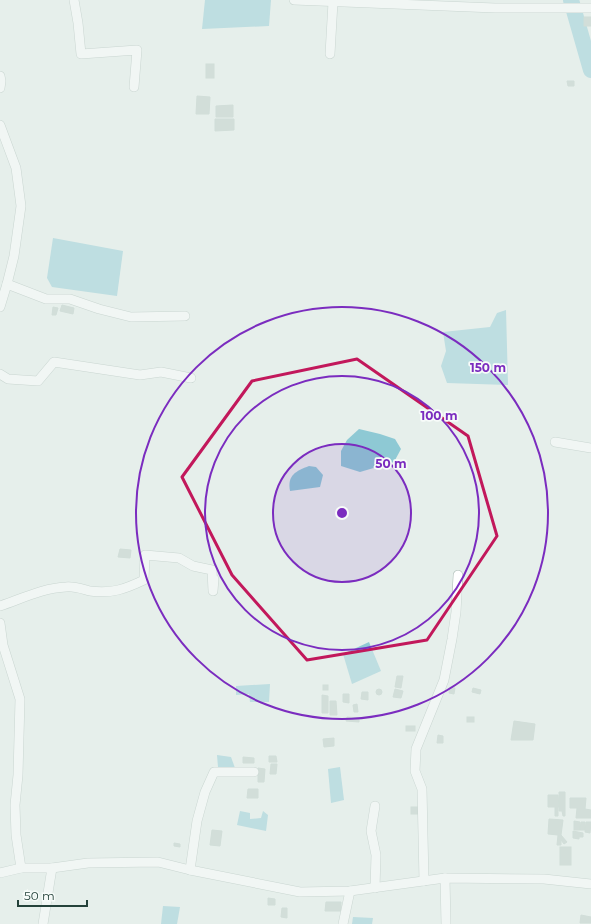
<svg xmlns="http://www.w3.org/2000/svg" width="591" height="924" font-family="Montserrat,sans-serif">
  <rect width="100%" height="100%" fill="#e6efeb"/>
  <g fill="#8ec9d4">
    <polygon points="205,0 271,0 269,26 202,29"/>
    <polygon points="53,238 123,251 117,296 52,287 47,278"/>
    <polygon points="506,310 508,385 447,383 441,366 446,351 443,332 490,327 497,313"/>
    <polygon points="359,429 380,434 395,439 401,449 394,462 360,472 341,466 341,451 347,440"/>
    <path d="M309,466L316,467L323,475L320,487L290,491C287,475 296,471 309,466Z"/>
    <polygon points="369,642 381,671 352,684 343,654"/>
    <polygon points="270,684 269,702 250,702 249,694 236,695 236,686"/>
    <polygon points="217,755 231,757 235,768 218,767"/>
    <polygon points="340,767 344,800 331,803 328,769"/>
    <polygon points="240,811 250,813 250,819 261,818 263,811 268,815 266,831 237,825"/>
    <polygon points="163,906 180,907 177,924 161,924"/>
    <polygon points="353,917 373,918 372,924 352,924"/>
  </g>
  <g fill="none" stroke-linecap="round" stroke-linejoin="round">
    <polyline stroke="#8ec9d4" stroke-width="16" points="571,0 591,70"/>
  </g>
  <g fill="#bbcac4" stroke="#b8c9c2">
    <rect x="584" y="17" width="7" height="9"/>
    <rect x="206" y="64" width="8" height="14"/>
    <polygon points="567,81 574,81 574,86 568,86"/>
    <polygon points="197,96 210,97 209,114 196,114"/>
    <polygon points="233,105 233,117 216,117 216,106"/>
    <polygon points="215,119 234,119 234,130 215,131"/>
    <polygon points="62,305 74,308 73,314 60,311"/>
    <polygon points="53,307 58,308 56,315 52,315"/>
    <polygon points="120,549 131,550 130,558 118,557"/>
    <polygon points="397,676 403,676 401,688 395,687"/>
    <rect x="323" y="685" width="5" height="5"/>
    <polygon points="450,687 455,688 454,694 449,693"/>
    <polygon points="473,688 481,690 480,694 472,692"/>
    <circle cx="379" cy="692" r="3"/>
    <polygon points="395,689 403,691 401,698 393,697"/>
    <polygon points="362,692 368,692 368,700 361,699"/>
    <polygon points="343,694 349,694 349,703 343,702"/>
    <polygon points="322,695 328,696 328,713 322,713"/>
    <polygon points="330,701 336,701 337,715 330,715"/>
    <polygon points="357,704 358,712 354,712 353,705"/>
    <polygon points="347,717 359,718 359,722 346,721"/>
    <rect x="467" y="717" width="7" height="5"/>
    <polygon points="514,721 535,724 533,740 511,740"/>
    <rect x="406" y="726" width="9" height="5"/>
    <polygon points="438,735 443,736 443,743 437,743"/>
    <polygon points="334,738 334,746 324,747 323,739"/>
    <polygon points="269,756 276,756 277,762 269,762"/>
    <polygon points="243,757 254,758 254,763 243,763"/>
    <polygon points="271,764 277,764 276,774 270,774"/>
    <polygon points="258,768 265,769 264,782 258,782"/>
    <polygon points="248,789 258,789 258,798 247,798"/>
    <polygon points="559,792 565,792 565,816 563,816 562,811 559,811"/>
    <polygon points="548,795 558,795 559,807 558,807 558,816 555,816 555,807 548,807"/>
    <polygon points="570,798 586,798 585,809 591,810 591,818 576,818 577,808 570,808"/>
    <rect x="411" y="807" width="8" height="7"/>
    <polygon points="549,819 563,820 561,835 567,842 564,844 561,840 561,845 557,845 558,835 548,834"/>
    <polygon points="574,821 580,822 580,830 574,830"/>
    <polygon points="581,822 585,822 585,830 580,830"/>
    <polygon points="586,822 591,822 590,833 585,832"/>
    <polygon points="212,830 222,831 220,846 210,845"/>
    <polygon points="573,831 583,833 583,837 579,837 579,839 573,838"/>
    <polygon points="174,843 180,844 180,847 174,846"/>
    <rect x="560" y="847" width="11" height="18"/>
    <polygon points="268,898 275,899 275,905 268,905"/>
    <polygon points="326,902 341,902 341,911 325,911"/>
    <polygon points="282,908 287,908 287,918 281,917"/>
    <polygon points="581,915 591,917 591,923 580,923"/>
  </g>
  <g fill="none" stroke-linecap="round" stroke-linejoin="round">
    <defs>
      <g id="minor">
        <polyline points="74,0 78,23 81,54 137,50 134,87"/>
        <polyline points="294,0 495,8 591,8"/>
        <polyline points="330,54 333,2"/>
        <polyline points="0,76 1,81 0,88"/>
        <polyline points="0,125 16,168 21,206 14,256 7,284 0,307"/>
        <polyline points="7,284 46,299 70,299 99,309 131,317 185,316"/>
        <polyline points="0,374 8,379 38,381 54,362 140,375 161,372 191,378"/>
        <polyline points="555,442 591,448"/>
        <path d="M0,606C21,599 43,588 66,587C73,586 82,589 90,591C112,594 125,589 144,580L145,555L179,558L193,566L212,570L213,591L214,579"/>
        <polyline points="0,623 3,645 20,699 18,775 15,805 16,835 21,868"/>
        <polyline points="190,870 197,821 205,792 214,772 254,772"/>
        <polyline points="0,873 21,868 52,868 88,863 158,862 190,870 300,892 350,891 445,878 544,879 591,884"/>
        <polyline points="445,878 446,924"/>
        <polyline points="424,881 422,789 415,771 416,749 444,680 452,639 456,612 458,575"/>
        <polyline points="375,888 376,855 371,831 375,806"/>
        <polyline points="43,924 52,868"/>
        <polyline points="343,924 350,891"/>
      </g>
    </defs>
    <use href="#minor" stroke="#a8b8b2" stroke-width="10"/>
    <use href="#minor" stroke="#fff" stroke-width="9"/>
  </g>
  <path d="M0 0H591V924H0ZM357,359L468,436L497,536L427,640L307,660L232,575L182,477L252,381Z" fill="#e6efeb" fill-opacity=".55" fill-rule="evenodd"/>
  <path fill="none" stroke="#c2185b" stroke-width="3" stroke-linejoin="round" d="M357,359L468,436L497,536L427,640L307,660L232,575L182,477L252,381Z"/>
  <circle cx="342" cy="513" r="69" fill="#7b2cbf" fill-opacity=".12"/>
  <g fill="none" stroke="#7b2cbf" stroke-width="2">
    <circle cx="342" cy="513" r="69"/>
    <circle cx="342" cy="513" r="137"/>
    <circle cx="342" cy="513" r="206"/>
  </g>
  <circle cx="342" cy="513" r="6" fill="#7b2cbf" stroke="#f7fbf9" stroke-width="2"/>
  <g font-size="12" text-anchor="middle" font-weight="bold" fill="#7b2cbf" stroke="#f7fbf9" stroke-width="3.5" stroke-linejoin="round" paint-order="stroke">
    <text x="488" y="372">150 m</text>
    <text x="439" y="420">100 m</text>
    <text x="391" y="468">50 m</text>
  </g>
  <path d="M18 900v6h69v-6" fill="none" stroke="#24423a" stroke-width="2"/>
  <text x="24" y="900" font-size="12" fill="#24423a" stroke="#f7fbf9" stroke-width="3" paint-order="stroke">50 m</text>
</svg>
